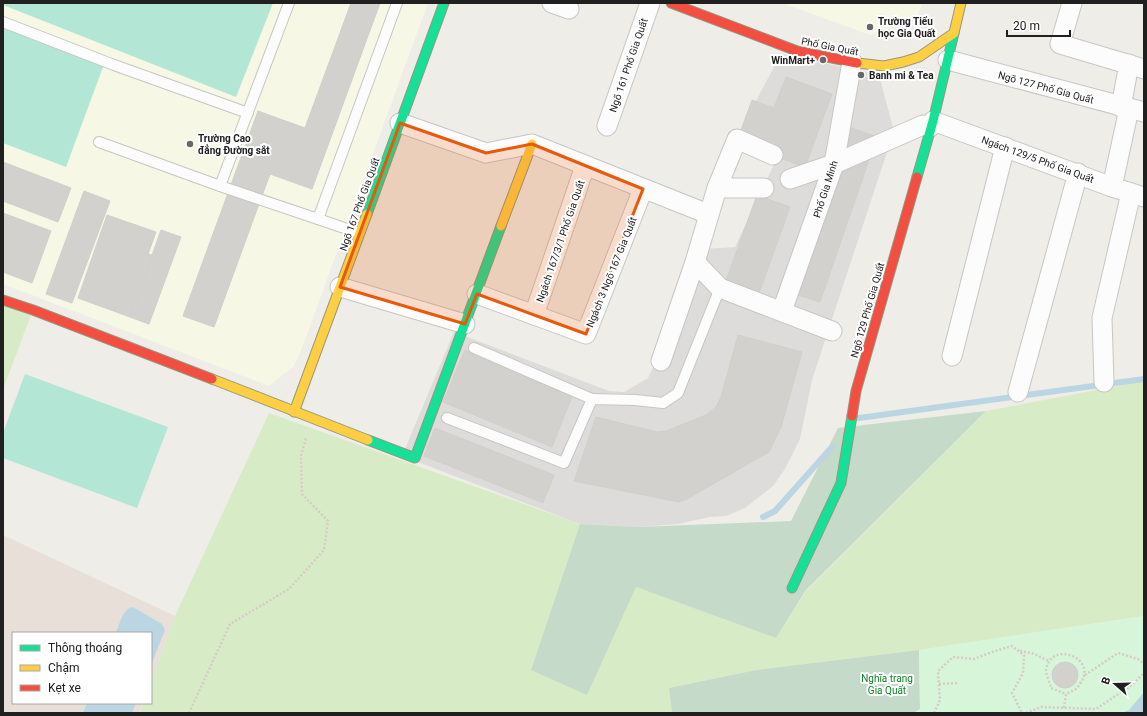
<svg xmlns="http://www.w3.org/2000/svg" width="1147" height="716" font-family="Roboto,sans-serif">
  <rect width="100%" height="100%" fill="#eeede8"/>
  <polygon fill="#dddcda" points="781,54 879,75 894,131 812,380 800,439 785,469 773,486 745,508 726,516 709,517 678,524 639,527 580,524 402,456 454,332 609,391 624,392 648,378 657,359 688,250 735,247 776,160 742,127"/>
  <g fill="#f6f7e4">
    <polygon points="3,3 428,3 302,348 294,366 269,386 3,284"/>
    <polygon points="782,3 922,3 917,19 870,35"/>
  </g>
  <polygon fill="#e8dfd8" points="3,535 175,616 151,682 151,633 13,633 13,703 143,703 139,713 3,713"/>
  <g fill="#d7ecc6">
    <polygon points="3,300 33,310 3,389"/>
    <polygon points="1144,381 1144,616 919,650 756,670 669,688 672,713 140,713 143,703 151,703 151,682 175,616 269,413 580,524 531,670 636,587 776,638 806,591 986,411"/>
  </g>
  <g fill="#c6dac9">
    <polygon points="986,411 806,590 776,638 636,587 587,695 531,670 580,524 639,527 791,521 838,428"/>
    <polygon points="919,650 920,709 914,713 672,713 669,688 756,670"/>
  </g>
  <polygon fill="#d6f5d9" points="1144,616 1144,713 914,713 920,709 919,650"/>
  <g fill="#b3e6d5">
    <polygon points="3,3 273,3 236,97 3,5"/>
    <polygon points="3,20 106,59 66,167 3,143"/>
    <polygon points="25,374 168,427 137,508 3,458 3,433"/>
  </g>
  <g fill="#bbd6e2">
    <path d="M133,607L162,624L165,630L151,665V633H116C120,624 122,609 133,607Z"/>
    <polygon points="1144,692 1144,713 1122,713 1129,710"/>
    <polygon points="87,703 136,703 132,713 83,713"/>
  </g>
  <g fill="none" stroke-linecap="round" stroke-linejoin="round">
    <g stroke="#bbd6e2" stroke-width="6">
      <polyline points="859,418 1144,379"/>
      <polyline points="763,517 775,511 832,447"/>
    </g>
  </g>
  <g fill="#d2d1cd" stroke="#d1cfca">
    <polygon points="351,3 380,3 312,189 270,174 214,327 183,316 258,111 305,128"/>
    <polygon points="786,77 832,94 805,167 771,155 775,143 741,130 752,100 774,108"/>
    <polygon points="843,125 877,137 820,302 779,289"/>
    <polygon points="3,162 71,188 58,222 3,201"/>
    <polygon points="84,191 110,201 72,303 46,294"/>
    <polygon points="757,195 790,207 758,296 725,283"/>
    <polygon points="3,213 51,231 32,283 3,272"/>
    <polygon points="107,215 156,232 148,254 152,255 130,317 78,298"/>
    <polygon points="161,230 181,237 149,324 130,317"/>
    <polygon points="738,335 802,352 781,427 769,452 687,499 679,502 574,481 596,417 657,432 666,431 706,415 716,407 721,397"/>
    <polygon points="465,350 573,394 552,447 443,402"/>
    <polygon points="435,428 554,475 543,503 424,456"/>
    <circle cx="1065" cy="675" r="13"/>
  </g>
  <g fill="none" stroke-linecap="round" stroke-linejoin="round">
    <defs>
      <g id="lane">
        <polyline points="3,22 114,65 248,113"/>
        <polyline points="99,142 220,186 318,219"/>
        <polyline points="220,186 289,3"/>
        <polyline points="359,233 318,219 397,3"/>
        <polyline points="474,348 592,399"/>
        <polyline points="447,418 564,463 592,399 635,400 663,403 678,393 720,288"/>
      </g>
      <g id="street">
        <polyline points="552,3 569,9"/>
        <polyline points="1072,3 1060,44 1144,69"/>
        <polyline points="948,60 1144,112"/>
        <polyline points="1121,107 1129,64"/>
        <polyline points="933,121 1112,187 1144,197"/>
        <polyline points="400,123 486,153 532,144 708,214"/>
        <polyline points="607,126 650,3"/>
        <polyline points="790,179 834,164 923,125 930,127"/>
        <polyline points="1112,187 1129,109"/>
        <polyline points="717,188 764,188"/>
        <polyline points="695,262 720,288 832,331"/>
        <polyline points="340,287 465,324"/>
        <polyline points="477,294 586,334 643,189"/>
        <polyline points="782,311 834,164 852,62"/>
        <polyline points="534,315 585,166"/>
        <polyline points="952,356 1005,147"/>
        <polyline points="661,361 695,262 717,188 737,139 773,155"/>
        <polyline points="1104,382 1102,318 1131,193"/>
        <polyline points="1018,392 1078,173"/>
      </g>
      <g id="fast">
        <polyline points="917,177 933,121 954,33"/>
        <polyline points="367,214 444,3"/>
        <polyline points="368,440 415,458 501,226"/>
        <polyline points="792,588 841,483 852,416"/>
      </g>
      <g id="slow">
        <polyline points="857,63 884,66 903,62 919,57 954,33 961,3"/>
        <polyline points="501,226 532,144"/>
        <polyline points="212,379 368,440"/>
        <polyline points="294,412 367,214"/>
      </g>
      <g id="jam">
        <polyline points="671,3 797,51 857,63"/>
        <polyline points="3,300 33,310 212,379"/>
        <polyline points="852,416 856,391 917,177"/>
      </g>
    </defs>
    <use href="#lane" stroke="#c7c6c4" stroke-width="12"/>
    <use href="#street" stroke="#c7c6c4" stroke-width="21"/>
    <use href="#fast" stroke="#94997f" stroke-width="11"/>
    <use href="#slow" stroke="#94997f" stroke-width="11"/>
    <use href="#jam" stroke="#94997f" stroke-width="11"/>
    <g stroke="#d7cbc7" stroke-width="2.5" stroke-dasharray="2 2" stroke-linecap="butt">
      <polyline points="1020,651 1032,653 1049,661"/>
      <polyline points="1085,675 1118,653 1138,659 1144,664"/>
      <polyline points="939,684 959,683"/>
      <path d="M1064,708L1066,694L1051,688C1050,683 1046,675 1046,670C1050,641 1095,656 1082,681C1080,683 1079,686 1077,688C1074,691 1069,692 1066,694"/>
      <polyline points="189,713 230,624 289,589 324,550 328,521 302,494 301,456 306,438"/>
      <polyline points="934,713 940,700 938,671 953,657 974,659 992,652 1012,646 1024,655 1023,673 1012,693 1022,713"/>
      <polyline points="1026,713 1041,707 1096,709 1132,685 1144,673"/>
    </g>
    <use href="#lane" stroke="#fcfcfc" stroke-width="10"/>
    <use href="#street" stroke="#fcfcfc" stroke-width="19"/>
    <use href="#fast" stroke="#16e098" stroke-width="9"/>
    <use href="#slow" stroke="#ffcf43" stroke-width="9"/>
    <use href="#jam" stroke="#f24e42" stroke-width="9"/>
  </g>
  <path fill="#e8590c" fill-opacity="0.2" stroke="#e8590c" stroke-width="3" stroke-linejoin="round" d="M400,123L486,153L532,144L643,189L586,334L477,294L465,324L340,287Z"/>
  <g fill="#686866" stroke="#fff" stroke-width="1.5">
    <circle cx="870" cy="27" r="4"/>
    <circle cx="823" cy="60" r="4"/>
    <circle cx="861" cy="75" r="4"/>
    <circle cx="190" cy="144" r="4"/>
  </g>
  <g text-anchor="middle" stroke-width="4" stroke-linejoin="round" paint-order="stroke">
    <g font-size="10" font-weight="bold" fill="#202020" stroke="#fff" text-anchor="start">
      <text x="878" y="25">Trường Tiểu<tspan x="878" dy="12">học Gia Quất</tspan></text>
      <text x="815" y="64" text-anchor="end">WinMart+</text>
      <text x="869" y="79">Banh mi &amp; Tea</text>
      <text x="198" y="142">Trường Cao<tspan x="198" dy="12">đẳng Đường sắt</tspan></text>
    </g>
    <g font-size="10" fill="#202020" stroke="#fff">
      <text transform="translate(830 46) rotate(11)" y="4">Phố Gia Quất</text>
      <text transform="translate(628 65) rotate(-71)" y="4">Ngõ 161 Phố Gia Quất</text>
      <text transform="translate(1046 87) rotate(15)" y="4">Ngõ 127 Phố Gia Quất</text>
      <text transform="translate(1038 159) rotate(20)" y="4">Ngách 129/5 Phố Gia Quất</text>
      <text transform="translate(825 189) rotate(-72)" y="4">Phố Gia Minh</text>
      <text transform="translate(359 204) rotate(-70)" y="4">Ngõ 167 Phố Gia Quất</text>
      <text transform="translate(560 241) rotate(-71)" y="4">Ngách 167/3/1 Phố Gia Quất</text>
      <text transform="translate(611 272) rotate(-68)" y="4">Ngách 3 Ngõ 167 Gia Quất</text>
      <text transform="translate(867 310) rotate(-74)" y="4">Ngõ 129 Phố Gia Quất</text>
    </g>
    <g font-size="10" fill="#098220" stroke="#fff">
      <text x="887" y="682">Nghĩa trang<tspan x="887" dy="12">Gia Quất</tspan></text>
    </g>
  </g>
  <rect width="1147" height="716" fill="none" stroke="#202020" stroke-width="8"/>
  <rect x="12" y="632" width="140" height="72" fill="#ffffff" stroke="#a6a6a6"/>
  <rect x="20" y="645" width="20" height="6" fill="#16e098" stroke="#a6a6a6"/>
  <text x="48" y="652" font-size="12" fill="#202020">Thông thoáng</text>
  <rect x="20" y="665" width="20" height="6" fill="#ffcf43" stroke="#a6a6a6"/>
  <text x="48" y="672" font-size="12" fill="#202020">Chậm</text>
  <rect x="20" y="685" width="20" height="6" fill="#f24e42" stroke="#a6a6a6"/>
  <text x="48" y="692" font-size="12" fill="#202020">Kẹt xe</text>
  <g transform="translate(1115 684) rotate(290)" stroke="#ffffff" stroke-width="3" paint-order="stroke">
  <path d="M0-3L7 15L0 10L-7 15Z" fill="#202020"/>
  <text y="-6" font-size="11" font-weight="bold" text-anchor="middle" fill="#202020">B</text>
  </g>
  <path d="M1007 30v6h63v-6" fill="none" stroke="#202020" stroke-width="2"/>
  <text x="1013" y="30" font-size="12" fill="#202020" stroke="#ffffff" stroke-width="3" paint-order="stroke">20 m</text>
</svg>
